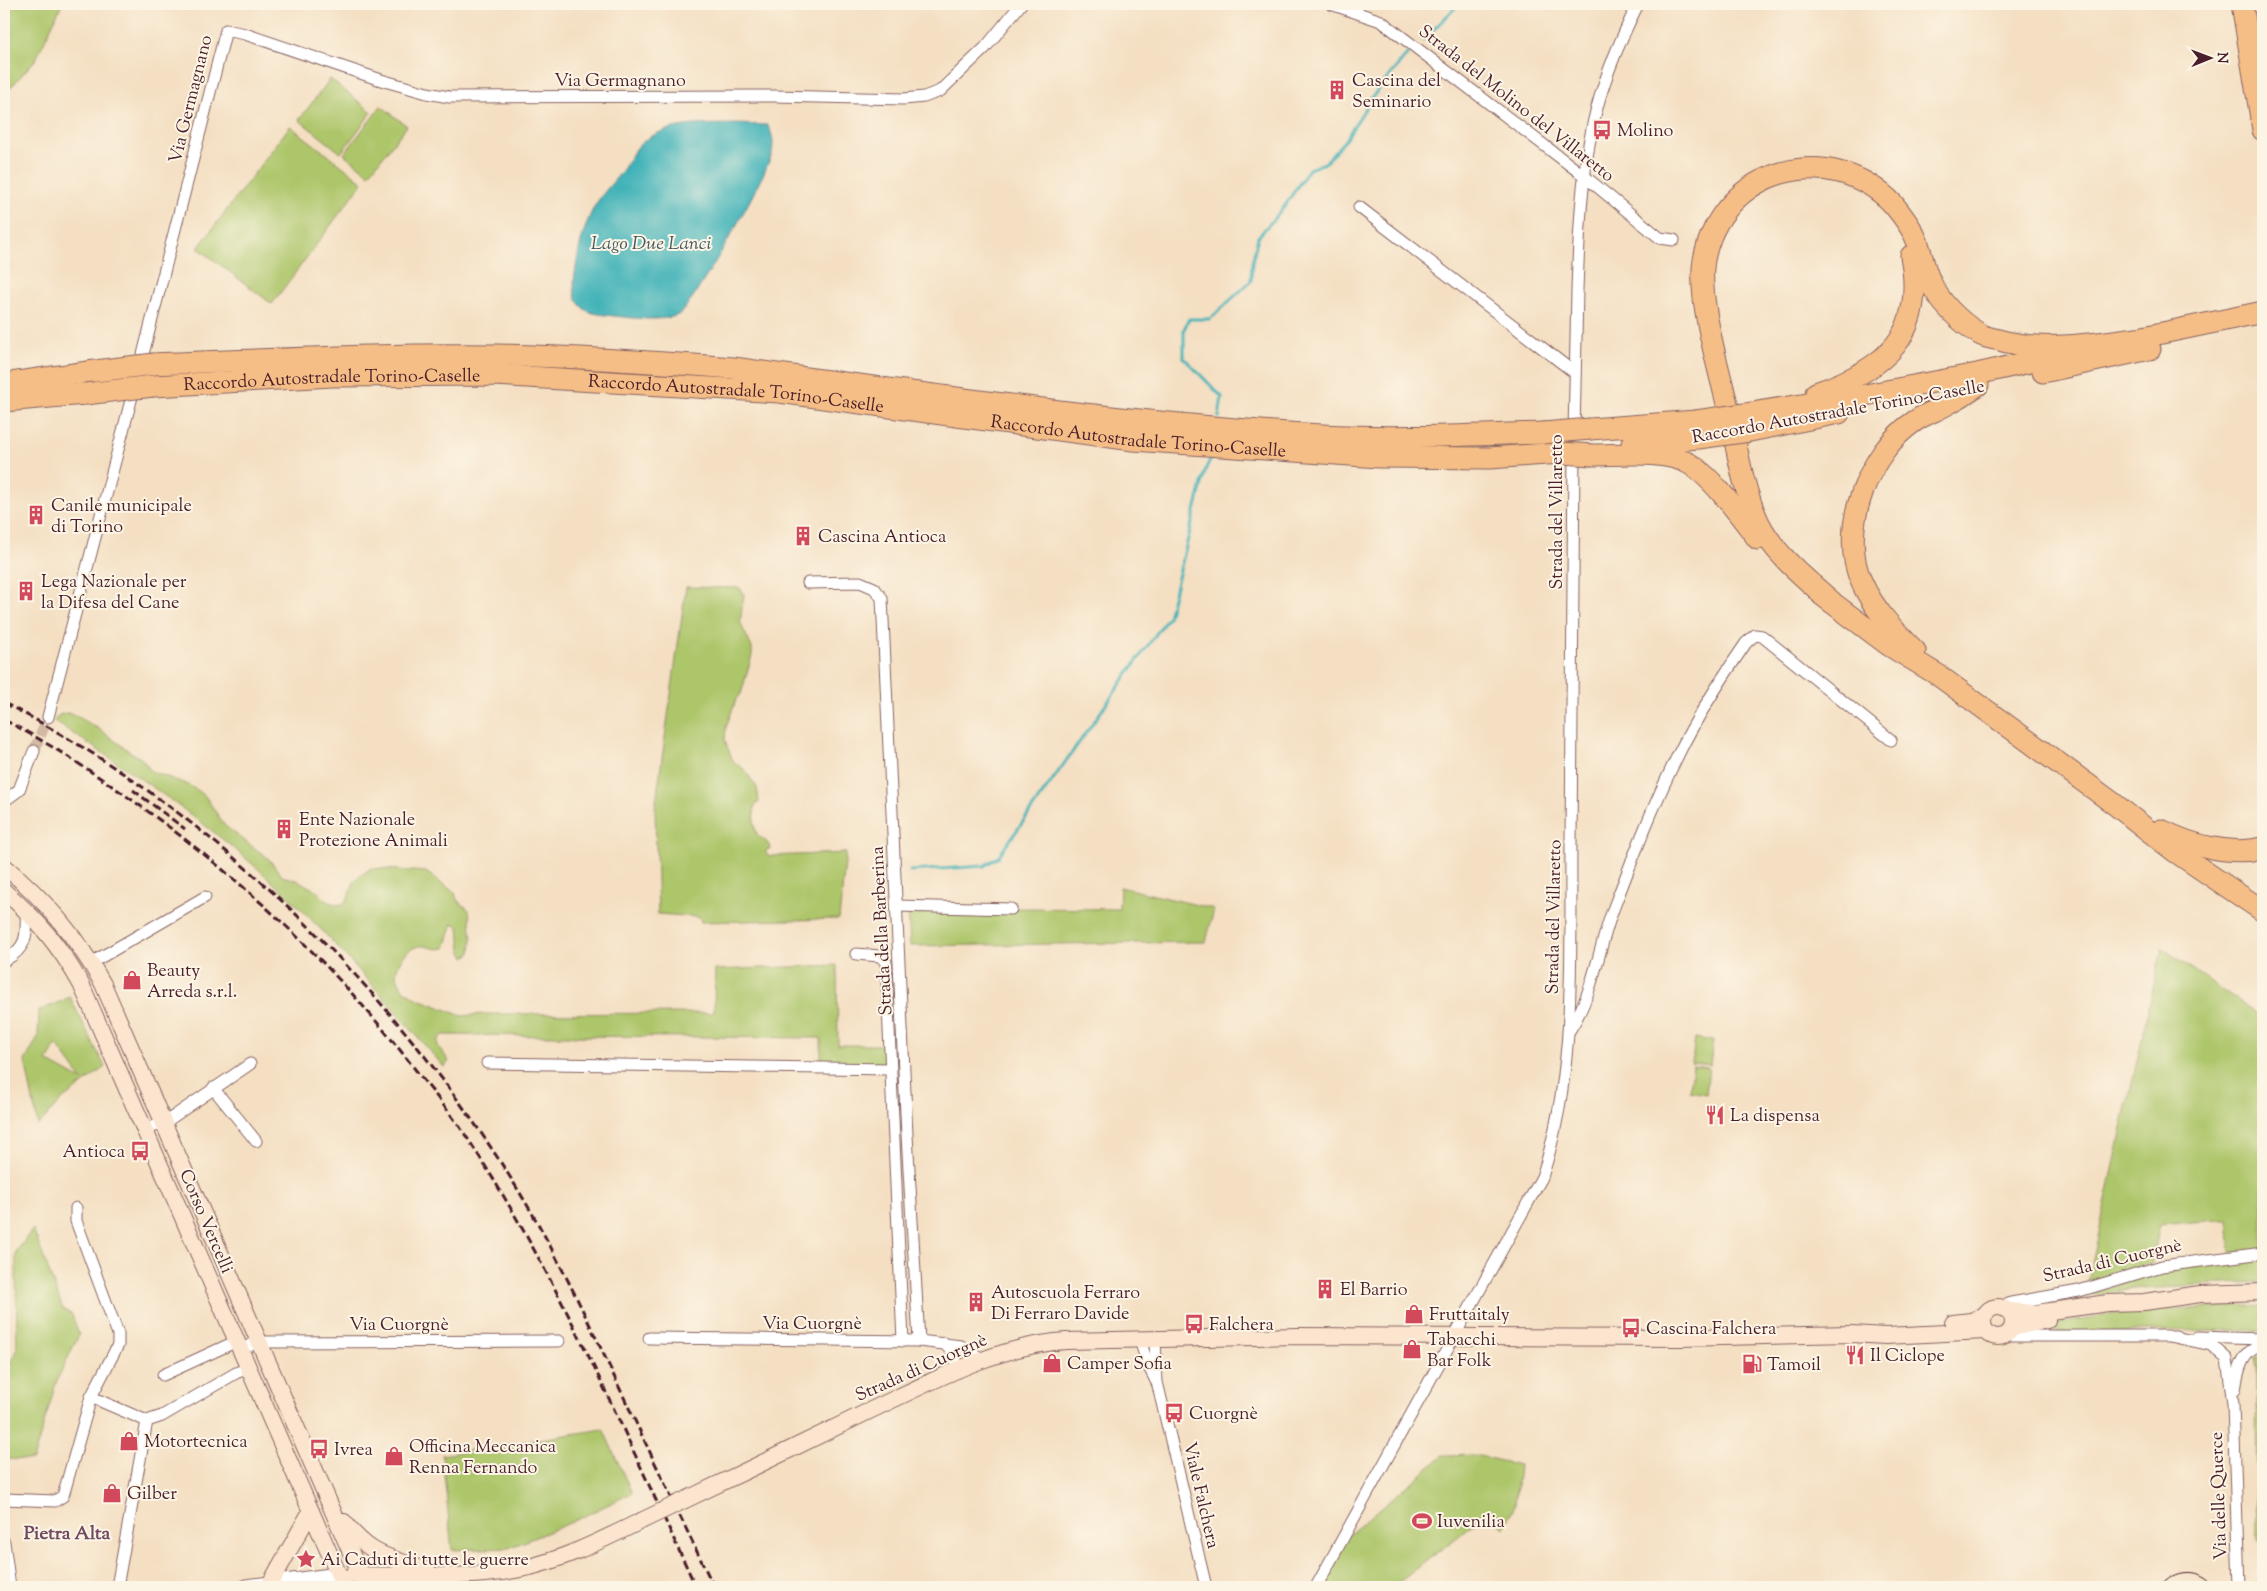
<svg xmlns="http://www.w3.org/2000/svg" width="2267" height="1591" font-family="'Sorts Mill Goudy',serif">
  <rect width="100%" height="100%" fill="#fcf5e5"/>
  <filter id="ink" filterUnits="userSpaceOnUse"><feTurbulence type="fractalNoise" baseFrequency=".02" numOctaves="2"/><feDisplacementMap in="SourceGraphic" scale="10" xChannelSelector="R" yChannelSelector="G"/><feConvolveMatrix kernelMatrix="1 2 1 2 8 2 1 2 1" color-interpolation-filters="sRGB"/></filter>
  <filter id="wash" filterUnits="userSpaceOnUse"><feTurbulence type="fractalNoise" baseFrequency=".0096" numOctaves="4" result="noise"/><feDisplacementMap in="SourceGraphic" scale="20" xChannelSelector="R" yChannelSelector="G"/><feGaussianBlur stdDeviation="1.12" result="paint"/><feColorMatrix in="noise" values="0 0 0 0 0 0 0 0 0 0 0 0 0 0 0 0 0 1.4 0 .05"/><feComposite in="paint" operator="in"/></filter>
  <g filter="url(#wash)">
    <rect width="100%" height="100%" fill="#f4dfc2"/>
    <g fill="#adc66b" stroke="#7c724b" fill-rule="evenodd">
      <polygon points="4,4 62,4 36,59 4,95"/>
      <polygon points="330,79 372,112 341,153 299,120"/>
      <polygon points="381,106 407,126 369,174 344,154"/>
      <polygon points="290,126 363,182 272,304 198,248"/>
      <path d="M686,587L740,588L744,595L740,622L752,648V655L741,694L736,700L726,727L725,741L733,761L745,770L757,788L759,802L755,805C754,813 753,826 757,834C762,840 768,840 770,848L765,852L769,856L846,853L839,919L701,922L699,917L658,914L655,809Z"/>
      <path d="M66,713L73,714L99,729L129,751L142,759L151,771L186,784L199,791L205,796L225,826L268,858L282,876L297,880L317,891L328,902L339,905L346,902L355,880L371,868L426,872L455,893L457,900L469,910L472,939L471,953L465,957L461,950L459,927L453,923L445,948C437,950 433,948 425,946C409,944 397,961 396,975L402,988L414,997L462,1016L484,1014L714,1013L715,970L837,965L838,1045H886L887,1063L882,1065L821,1064V1038L443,1035L438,1040V1046L449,1061L444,1067C390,1006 339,944 279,888C211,824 132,772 54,721L59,715Z"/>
      <polygon points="1120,887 1214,909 1206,942 910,946 908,907 1119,909"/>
      <path d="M2162,948L2263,1018V1250L2231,1253L2228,1220C2224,1219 2170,1224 2160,1225L2152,1263L2088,1282Z"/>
      <path d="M70,997L105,1067L62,1100L38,1125L25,1061L38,1037L39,1011ZM56,1045L60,1049L83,1081L47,1061Z"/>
      <polygon points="1695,1038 1713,1041 1710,1065 1692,1063"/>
      <polygon points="1693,1066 1709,1068 1706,1094 1690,1091"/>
      <polygon points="33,1229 63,1309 72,1315 79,1335 57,1380 33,1460 4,1459 4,1360 11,1363 17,1350 16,1252"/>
      <polygon points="2263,1257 2263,1282 2140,1288 2092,1295 2092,1292 2169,1269"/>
      <polygon points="2263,1305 2263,1330 2027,1332 2035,1326 2127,1312"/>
      <polygon points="2256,1357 2263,1357 2263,1540 2257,1540"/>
      <polygon points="603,1429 632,1493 572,1522 509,1548 452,1550 442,1455"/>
      <polygon points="1475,1455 1519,1465 1515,1505 1505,1527 1487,1514 1393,1587 1318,1587 1340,1542 1443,1456"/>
    </g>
    <path fill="#41b2b8" stroke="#466872" d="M735,124L767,125C773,133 774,143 772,153C768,173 692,308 678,315C664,322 630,318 614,316C599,314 583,315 576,298C572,286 575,273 577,261C580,241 585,225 594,207C602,193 615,181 624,168C631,156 637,144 650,137C676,122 707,125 735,124Z"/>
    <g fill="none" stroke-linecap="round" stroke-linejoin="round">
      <g stroke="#41b2b8" stroke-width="3">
        <polyline points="1423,40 1459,4"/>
        <polyline points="1219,417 1222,397 1184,358 1184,329 1189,319 1210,319 1251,281 1252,263 1258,237 1284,207 1309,169 1325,163 1345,140 1373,96 1409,52"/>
        <polyline points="910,871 984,866 998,857 1168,617 1206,468 1212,456"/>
      </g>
    </g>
  </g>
  <g filter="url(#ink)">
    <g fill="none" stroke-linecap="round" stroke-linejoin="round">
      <polyline stroke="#d2b9a4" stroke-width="11" stroke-dasharray="11 5.5" stroke-linecap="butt" points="34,751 48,717"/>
      <defs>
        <g id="minor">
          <polyline points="1331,4 1381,21 1583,175 1660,238 1674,240"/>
          <polyline points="1359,207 1575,373"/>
          <polyline points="139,370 226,30 245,34 381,80 427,93 449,97 774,96 904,99 924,97 940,91 985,48 1021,4"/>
          <path d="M1574,434C1575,386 1576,338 1577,290C1579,234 1581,179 1593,124C1602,82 1619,42 1638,4"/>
          <polyline points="808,583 860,582 874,588 882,598 907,1135 919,1341"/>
          <polyline points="48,717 135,385"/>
          <polyline points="4,801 19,790 34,751"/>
          <polyline points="897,906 1011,909"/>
          <polyline points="856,954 880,956 886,962 903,1341"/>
          <path d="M4,961C28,947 27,936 26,910"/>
          <polyline points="91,963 205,897"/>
          <path d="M1569,1031C1594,994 1598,948 1614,907C1634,855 1654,803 1679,753C1698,714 1722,678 1746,643L1755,635L1762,636L1891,740"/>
          <polyline points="487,1063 891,1069"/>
          <polyline points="213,1088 256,1141"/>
          <polyline points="146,1129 164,1123 250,1064"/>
          <polyline points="2001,1307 2011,1303 2079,1291 2162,1266 2263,1253"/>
          <polyline points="2005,1336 2176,1336"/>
          <polyline points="2170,1336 2211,1345 2227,1359 2233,1404 2239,1587"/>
          <polyline points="2197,1337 2263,1339"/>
          <polyline points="649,1338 919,1341 961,1346 982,1359"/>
          <polyline points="1140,1340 1148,1365 1156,1381"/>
          <polyline points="1155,1340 1157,1382 1206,1587"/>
          <polyline points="944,1343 953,1353 959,1369"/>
          <polyline points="240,1349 260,1342 559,1341"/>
          <polyline points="163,1375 237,1341"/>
          <path d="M2235,1390C2238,1370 2242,1350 2263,1345"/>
          <polyline points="91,1397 147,1421"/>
          <polyline points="4,1499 55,1501 63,1496 91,1397 118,1345 118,1334 76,1221 76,1208"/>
          <polyline points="4,1542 10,1587"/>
          <polyline points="117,1587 147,1421 162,1416 236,1373 248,1368"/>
          <path d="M1316,1587L1542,1177C1577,1070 1570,955 1571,844C1572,712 1573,581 1574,450"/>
          <polyline points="2257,1587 2263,1587"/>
        </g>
        <polyline id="tertiary" points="246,1587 338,1575"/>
        <g id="secondary">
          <path d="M4,866C45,899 77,937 103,984L366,1587"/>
          <path d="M4,891C38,920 59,945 81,984L344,1587"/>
          <circle cx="1998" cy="1322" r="15"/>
          <polyline points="2009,1311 2036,1313 2108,1303 2144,1302 2200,1294 2263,1292"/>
          <polyline points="1953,1323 1971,1321 1985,1315"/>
          <polyline points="2013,1328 2047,1320"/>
          <path d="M685,1500C746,1471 806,1442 867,1412C931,1382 994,1346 1066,1341L1298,1336L1680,1338L1851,1334L1886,1336L1985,1331"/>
          <path d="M344,1522C372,1558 389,1556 429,1572"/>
          <path d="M353,1575C408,1575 467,1580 521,1569C563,1560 602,1540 641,1521"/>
          <polyline points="270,1584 311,1511"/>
        </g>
        <g id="motorway">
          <polyline points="2242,4 2263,130"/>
          <polyline points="2124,341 2263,312"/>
          <path d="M154,364C269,360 384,353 498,355C576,357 655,362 733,368C929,394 1125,424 1322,435C1396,439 1469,435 1543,433"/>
          <polyline points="2043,372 2150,349"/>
          <polyline points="4,384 95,371"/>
          <path id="s1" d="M153,386L332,376L494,375L779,392L1133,440L1379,457L1489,458L1561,453"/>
          <path d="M1816,393C1886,369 1926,335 1911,256"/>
          <polyline points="4,401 85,394"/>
          <polyline points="1745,414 1865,395 1977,374 2060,355"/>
          <polyline points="1590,429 1696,421"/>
          <polyline points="1750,431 1839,413"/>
          <polyline points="1632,444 1698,438"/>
          <path d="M1593,455C1620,455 1664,450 1688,463C1711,475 1741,517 1758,539"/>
          <polyline points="1822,595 1890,646 1938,675 2113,803 2173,850 2263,911"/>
          <path d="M1832,602C1806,579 1775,555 1759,523C1742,488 1737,446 1728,408C1719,369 1697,298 1704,260C1721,168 1831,138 1894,205C1902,215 1913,229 1917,241C1922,254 1924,269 1930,281C1939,302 1959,321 1978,333C1983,337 1990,338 1995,339C2042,353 2089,344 2136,338"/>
          <path d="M1915,651C1894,630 1874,610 1862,583C1837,530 1869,451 1915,421C1925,414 1936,411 1946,405C1957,399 1968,392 1978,385"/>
          <path d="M2161,830C2191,845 2230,856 2263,848"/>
        </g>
      </defs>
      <use href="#minor" stroke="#866260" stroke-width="13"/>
      <use href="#tertiary" stroke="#866260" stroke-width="17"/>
      <use href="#secondary" stroke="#866260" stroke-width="18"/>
      <use href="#motorway" stroke="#866260" stroke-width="23"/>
      <use href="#minor" stroke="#fff" stroke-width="11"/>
      <use href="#tertiary" stroke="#fff" stroke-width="15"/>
      <use href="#secondary" stroke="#fbe5cf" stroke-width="16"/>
      <use href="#motorway" stroke="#f6be87" stroke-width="21"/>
      <path stroke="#4a1f2b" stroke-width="1" d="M2160,1587C2175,1568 2201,1567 2215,1587"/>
      <g stroke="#4a1f2b" stroke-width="3" stroke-dasharray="8 4" stroke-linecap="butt">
        <path d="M4,703C222,814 414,1009 536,1220C566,1274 593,1331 619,1387C651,1454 682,1521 714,1587"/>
        <path d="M4,720C46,741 86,768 125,795C239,875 336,965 421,1077C436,1096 452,1115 466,1136C559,1277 625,1435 696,1587"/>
        <polyline points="133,790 185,829"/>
      </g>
      <defs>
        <polyline id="secondary-bridge" points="641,1521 685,1500"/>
        <g id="motorway-bridge">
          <polyline points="95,371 154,364"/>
          <polyline points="85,394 153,386"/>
          <polyline points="1696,421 1745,414"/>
          <polyline points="1543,433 1590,429"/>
          <polyline points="1698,438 1750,431"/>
          <polyline points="1561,453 1593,455"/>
        </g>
      </defs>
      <use href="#secondary-bridge" stroke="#866260" stroke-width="18" stroke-linecap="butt"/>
      <use href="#motorway-bridge" stroke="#866260" stroke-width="23" stroke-linecap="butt"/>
      <use href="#secondary-bridge" stroke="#fbe5cf" stroke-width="16"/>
      <use href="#motorway-bridge" stroke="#f6be87" stroke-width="21"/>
    </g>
  </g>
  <defs>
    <symbol id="building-bare" viewBox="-9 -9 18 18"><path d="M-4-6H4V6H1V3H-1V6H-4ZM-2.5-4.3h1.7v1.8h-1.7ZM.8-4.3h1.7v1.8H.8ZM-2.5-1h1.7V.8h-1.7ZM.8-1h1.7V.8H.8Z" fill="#d1495b" stroke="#fcf5e5" stroke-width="2.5" paint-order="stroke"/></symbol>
    <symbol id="bus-bare" viewBox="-9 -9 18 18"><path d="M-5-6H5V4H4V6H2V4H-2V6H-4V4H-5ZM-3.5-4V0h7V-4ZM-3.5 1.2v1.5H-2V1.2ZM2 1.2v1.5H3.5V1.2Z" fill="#d1495b" stroke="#fcf5e5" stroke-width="2.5" paint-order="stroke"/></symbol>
    <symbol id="shop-bare" viewBox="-9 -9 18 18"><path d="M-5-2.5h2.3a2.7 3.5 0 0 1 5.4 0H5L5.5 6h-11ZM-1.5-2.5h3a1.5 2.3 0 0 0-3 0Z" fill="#d1495b" stroke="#fcf5e5" stroke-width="2.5" paint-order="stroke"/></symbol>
    <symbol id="restaurant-bare" viewBox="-9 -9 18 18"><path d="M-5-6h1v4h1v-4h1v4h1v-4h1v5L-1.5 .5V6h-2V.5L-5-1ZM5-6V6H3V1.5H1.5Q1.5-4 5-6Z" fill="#d1495b" stroke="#fcf5e5" stroke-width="2.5" paint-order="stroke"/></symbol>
    <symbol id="fuel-bare" viewBox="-9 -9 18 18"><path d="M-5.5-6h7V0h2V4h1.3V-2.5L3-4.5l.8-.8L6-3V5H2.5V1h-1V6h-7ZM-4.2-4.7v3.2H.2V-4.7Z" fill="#d1495b" stroke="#fcf5e5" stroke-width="2.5" paint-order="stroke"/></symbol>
    <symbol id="stadium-bare" viewBox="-9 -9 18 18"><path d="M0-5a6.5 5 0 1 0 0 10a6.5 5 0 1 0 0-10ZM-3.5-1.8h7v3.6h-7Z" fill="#d1495b" stroke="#fcf5e5" stroke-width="2.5" paint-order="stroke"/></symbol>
    <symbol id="sight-bare" viewBox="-9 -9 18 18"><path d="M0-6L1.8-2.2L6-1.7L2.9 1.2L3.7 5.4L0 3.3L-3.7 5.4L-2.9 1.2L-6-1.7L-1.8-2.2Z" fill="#d1495b" stroke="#fcf5e5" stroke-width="2.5" paint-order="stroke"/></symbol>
  </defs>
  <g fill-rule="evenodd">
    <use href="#building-bare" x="1323" y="76" width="28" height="28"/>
    <use href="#bus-bare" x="1588" y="116" width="28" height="28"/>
    <use href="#building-bare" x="22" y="501" width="28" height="28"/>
    <use href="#building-bare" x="789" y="522" width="28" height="28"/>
    <use href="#building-bare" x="12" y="577" width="28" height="28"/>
    <use href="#building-bare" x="270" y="815" width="28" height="28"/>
    <use href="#shop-bare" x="118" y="966" width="28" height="28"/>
    <use href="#restaurant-bare" x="1701" y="1101" width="28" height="28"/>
    <use href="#bus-bare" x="126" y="1137" width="28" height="28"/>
    <use href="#building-bare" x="1311" y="1275" width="28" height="28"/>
    <use href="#building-bare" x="962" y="1288" width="28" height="28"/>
    <use href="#shop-bare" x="1400" y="1300" width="28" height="28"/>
    <use href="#bus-bare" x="1180" y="1310" width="28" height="28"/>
    <use href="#bus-bare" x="1617" y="1314" width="28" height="28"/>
    <use href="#shop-bare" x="1398" y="1335" width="28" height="28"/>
    <use href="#restaurant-bare" x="1841" y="1341" width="28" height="28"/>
    <use href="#shop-bare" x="1038" y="1349" width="28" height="28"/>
    <use href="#fuel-bare" x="1738" y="1350" width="28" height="28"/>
    <use href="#bus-bare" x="1160" y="1399" width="28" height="28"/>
    <use href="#shop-bare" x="115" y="1427" width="28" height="28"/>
    <use href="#bus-bare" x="305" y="1435" width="28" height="28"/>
    <use href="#shop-bare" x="380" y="1442" width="28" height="28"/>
    <use href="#shop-bare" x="98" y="1479" width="28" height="28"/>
    <use href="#stadium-bare" x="1408" y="1507" width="28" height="28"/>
    <use href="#sight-bare" x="292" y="1545" width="28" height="28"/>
  </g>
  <g text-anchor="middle" stroke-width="4" stroke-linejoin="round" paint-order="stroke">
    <g font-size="18" fill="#4a1f2b" stroke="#fcf5e5">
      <text x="620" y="86">Via Germagnano</text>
      <text transform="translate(190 99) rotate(-76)" y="6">Via Germagnano</text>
      <text transform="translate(1517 103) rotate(38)" y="6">Strada del Molino del Villaretto</text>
      <text dy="6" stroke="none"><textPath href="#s1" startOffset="179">Raccordo Autostradale Torino-Caselle</textPath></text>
      <text dy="6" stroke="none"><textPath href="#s1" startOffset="584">Raccordo Autostradale Torino-Caselle</textPath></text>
      <text transform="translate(1838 411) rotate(-10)" y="6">Raccordo Autostradale Torino-Caselle</text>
      <text dy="6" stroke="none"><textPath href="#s1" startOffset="989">Raccordo Autostradale Torino-Caselle</textPath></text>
      <text transform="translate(1556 512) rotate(-90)" y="6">Strada del Villaretto</text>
      <text transform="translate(1553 917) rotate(-89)" y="6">Strada del Villaretto</text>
      <text transform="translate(881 931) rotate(-93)" y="6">Strada della Barberina</text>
      <text transform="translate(207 1221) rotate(67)" y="6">Corso Vercelli</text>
      <text transform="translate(2112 1260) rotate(-13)" y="6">Strada di Cuorgnè</text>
      <text x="812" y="1329">Via Cuorgnè</text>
      <text x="399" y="1330">Via Cuorgnè</text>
      <text transform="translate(921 1367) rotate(-24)" y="6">Strada di Cuorgnè</text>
      <text transform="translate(1202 1495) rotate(77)" y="6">Viale Falchera</text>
      <text transform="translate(2218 1496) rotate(-92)" y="6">Via delle Querce</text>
    </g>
    <g font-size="18" fill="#4a1f2b" stroke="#fcf5e5" text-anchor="start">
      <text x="1352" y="86">Cascina del<tspan x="1352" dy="21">Seminario</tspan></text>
      <text x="1617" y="136">Molino</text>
      <text x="51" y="511">Canile municipale<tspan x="51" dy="21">di Torino</tspan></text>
      <text x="818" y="542">Cascina Antioca</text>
      <text x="41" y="587">Lega Nazionale per<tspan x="41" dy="21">la Difesa del Cane</tspan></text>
      <text x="299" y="825">Ente Nazionale<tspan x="299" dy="21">Protezione Animali</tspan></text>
      <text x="147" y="976">Beauty<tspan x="147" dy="21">Arreda s.r.l.</tspan></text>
      <text x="1730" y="1121">La dispensa</text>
      <text x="125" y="1157" text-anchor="end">Antioca</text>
      <text x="1340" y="1295">El Barrio</text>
      <text x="991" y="1298">Autoscuola Ferraro<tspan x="991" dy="21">Di Ferraro Davide</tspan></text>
      <text x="1429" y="1320">Fruttaitaly</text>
      <text x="1209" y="1330">Falchera</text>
      <text x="1646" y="1334">Cascina Falchera</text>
      <text x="1427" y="1345">Tabacchi<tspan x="1427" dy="21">Bar Folk</tspan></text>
      <text x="1870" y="1361">Il Ciclope</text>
      <text x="1067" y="1369">Camper Sofia</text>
      <text x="1767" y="1370">Tamoil</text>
      <text x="1189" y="1419">Cuorgnè</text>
      <text x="144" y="1447">Motortecnica</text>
      <text x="409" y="1452">Officina Meccanica<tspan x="409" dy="21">Renna Fernando</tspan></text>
      <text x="334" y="1455">Ivrea</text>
      <text x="127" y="1499">Gilber</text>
      <text x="1437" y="1527">Iuvenilia</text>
      <text x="321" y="1565">Ai Caduti di tutte le guerre</text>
    </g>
    <g font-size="19" font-style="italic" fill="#465a63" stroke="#fcf5e5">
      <text x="651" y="249">Lago Due Lanci</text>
    </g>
    <g font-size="19" font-weight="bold" fill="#714a62" stroke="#fcf5e5">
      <text x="67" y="1539">Pietra Alta</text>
    </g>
  </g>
  <rect width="2267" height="1591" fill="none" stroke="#fcf5e5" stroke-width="20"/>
  <g transform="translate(2210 58) rotate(89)" stroke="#fcf5e5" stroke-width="4" paint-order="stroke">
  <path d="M0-4L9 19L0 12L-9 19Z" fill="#4a1f2b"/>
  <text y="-8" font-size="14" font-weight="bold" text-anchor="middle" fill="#4a1f2b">N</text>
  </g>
</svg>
